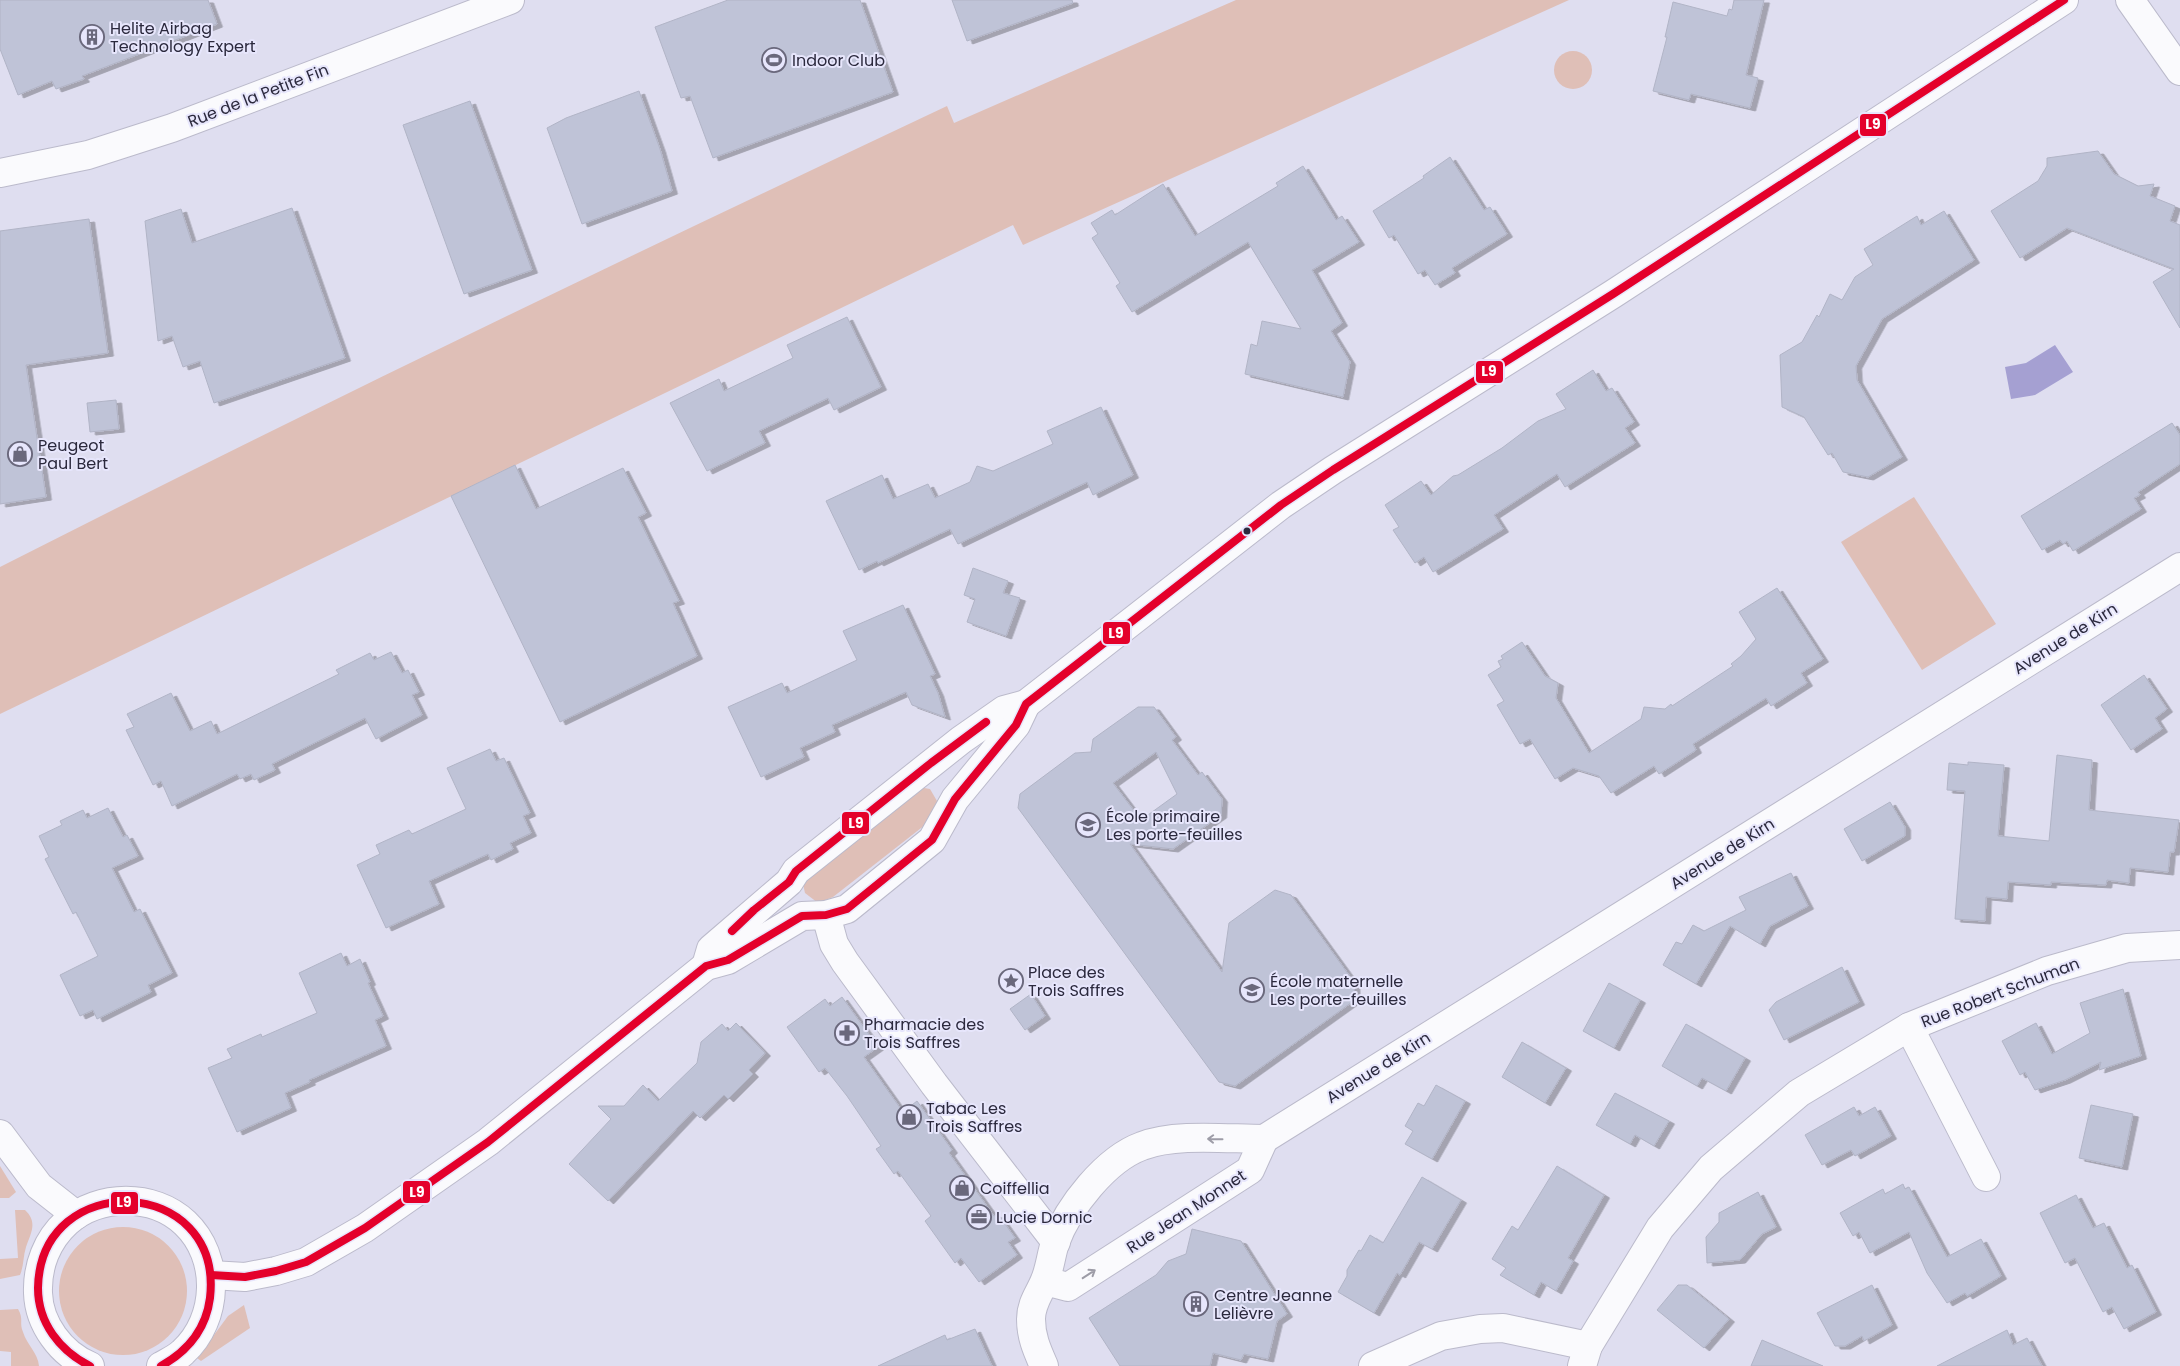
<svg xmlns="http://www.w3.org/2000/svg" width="2180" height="1366" font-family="Poppins,sans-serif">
  <defs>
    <filter id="shadow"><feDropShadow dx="5.5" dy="3" stdDeviation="0" flood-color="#0004"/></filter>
  </defs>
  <rect width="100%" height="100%" fill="#dfdef0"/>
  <g fill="#dfbfb7">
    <path d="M1236,0H1569L1023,245L1013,225L0,714V567C313,408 629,256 947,106L954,123Z"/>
    <circle cx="1573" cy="70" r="19"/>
    <polygon points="1914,497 1996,624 1922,670 1841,542"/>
    <polygon points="918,787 930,789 937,801 939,814 833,897 818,903 805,893 803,884 812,871"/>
    <polygon points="0,1166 16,1192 9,1198 0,1198"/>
    <path d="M15,1210H25C38,1222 31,1233 26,1247C23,1256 24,1266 20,1275L0,1279V1259L18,1258Z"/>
    <circle cx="123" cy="1291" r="64"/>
    <polygon points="244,1305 250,1328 201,1361 197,1358 228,1316"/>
    <path d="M18,1309C24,1319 19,1323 23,1332C27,1345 38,1353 39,1366H11V1352L0,1351V1310Z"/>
  </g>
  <polygon fill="#a5a0d2" points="2055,345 2073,372 2035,395 2011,399 2005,367 2026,363"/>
  <g fill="#bfc3d7" stroke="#b1b4c6" fill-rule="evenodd" filter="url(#shadow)">
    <polygon points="0,0 208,0 217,24 82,76 84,79 56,89 52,81 18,95 0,49"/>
    <polygon points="728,0 860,0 893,92 713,158 690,96 681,98 655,27"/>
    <polygon points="952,0 1072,0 1073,3 967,41"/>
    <polygon points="1734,0 1764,0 1746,75 1758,78 1750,108 1691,94 1689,100 1653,91 1667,37 1665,37 1673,2 1727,16 1729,9 1732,10"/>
    <polygon points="639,91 660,149 672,191 582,224 547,128 566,118"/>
    <polygon points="470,101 532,270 464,294 403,125"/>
    <polygon points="2098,151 2114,174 2138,186 2154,184 2150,196 2175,206 2170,221 2180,225 2180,328 2153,282 2174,269 2067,228 2020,258 1991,211 2038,181 2047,166 2047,158"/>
    <polygon points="1450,157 1484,210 1490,207 1507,234 1452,268 1455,273 1435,285 1425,270 1418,274 1394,235 1389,238 1373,211 1424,178 1423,176"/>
    <polygon points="1303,166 1336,220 1342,216 1359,242 1312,270 1342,323 1331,331 1350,362 1343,397 1245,374 1251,344 1257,346 1262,321 1301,329 1248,242 1132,312 1116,286 1120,283 1092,238 1098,234 1091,223 1112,210 1115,215 1163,184 1195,236 1278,186 1276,183"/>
    <polygon points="292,208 345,358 214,403 200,361 183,367 172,336 158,341 145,221 181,209 192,243"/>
    <polygon points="1944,211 1974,260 1882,319 1856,366 1857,380 1902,457 1868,477 1843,472 1832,453 1828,455 1804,417 1782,407 1780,355 1802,342 1817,315 1819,317 1830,294 1842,300 1855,277 1873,265 1864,249 1917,216 1921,225"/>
    <polygon points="89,219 108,353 26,365 46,497 0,504 0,231"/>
    <polygon points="847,317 881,387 834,410 828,398 759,431 765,443 707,471 670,403 719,379 724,391 793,358 787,345"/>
    <polygon points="1593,370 1606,391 1612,388 1634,422 1625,428 1635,443 1565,487 1557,474 1494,515 1503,529 1433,572 1424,557 1415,563 1393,530 1399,527 1385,505 1421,481 1431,495 1453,476 1458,475 1502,448 1538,421 1566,409 1556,394"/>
    <polygon points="116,400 119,429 90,432 87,403"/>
    <polygon points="1101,407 1133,475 1093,495 1087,482 958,544 950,529 878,563 877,561 859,570 826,501 882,475 893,499 928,484 935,498 970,482 977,466 993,471 1053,444 1047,431"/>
    <polygon points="2172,423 2180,435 2180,464 2138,492 2140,495 2134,498 2141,509 2073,551 2067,541 2063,544 2060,540 2042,550 2021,516"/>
    <polygon points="515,465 536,509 623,468 646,513 638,517 679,601 673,603 697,656 560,722 451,496"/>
    <polygon points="973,568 1008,581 1003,593 1020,598 1006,636 967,622 975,599 964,595"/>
    <polygon points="1777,588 1823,659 1801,673 1807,683 1771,706 1766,698 1693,744 1696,750 1659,774 1654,766 1611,793 1599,776 1573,768 1555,779 1530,739 1520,744 1497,705 1504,701 1488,675 1501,667 1498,661 1503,659 1501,656 1522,642 1545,676 1558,683 1556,698 1589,753 1641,719 1644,707 1665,709 1671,704 1672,706 1733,666 1731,664 1741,656 1756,639 1739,612"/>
    <polygon points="903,605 935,674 930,676 938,693 945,717 912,705 906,692 832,725 835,732 800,748 804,757 761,777 728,707 782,683 787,693 857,660 843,631"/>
    <polygon points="391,652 402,673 408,670 419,692 412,695 422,715 376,739 365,718 272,764 275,770 254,780 251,774 240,779 237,774 172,806 161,781 153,785 126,730 134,727 127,714 171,693 190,731 211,721 217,734 339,674 336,670 370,653 374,660"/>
    <polygon points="2144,675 2167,709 2155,718 2162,729 2131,750 2101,705"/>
    <path d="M1138,707H1154L1176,737L1172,740L1198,775L1202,772L1222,799L1221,815L1173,849L1130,844L1222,972L1229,923L1275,890L1291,895L1354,982L1355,1000L1235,1086L1219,1082L1018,808L1020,794L1075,753L1091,752L1093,739ZM1156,752L1177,794L1141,820L1113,783Z"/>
    <polygon points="490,749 496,761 504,758 530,813 523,816 531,833 510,843 513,849 491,860 488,854 429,881 439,904 386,928 357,865 380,854 376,845 409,830 412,834 466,809 447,768"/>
    <polygon points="2057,755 2092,760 2089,810 2179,820 2174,852 2170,852 2168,872 2130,868 2129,883 2107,880 2106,885 2051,882 2051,885 2008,882 2007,899 1986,897 1985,921 1955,919 1965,791 1947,790 1949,763 1968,765 1968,762 2004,765 1998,836 2049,841"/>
    <polygon points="1890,802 1905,827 1905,836 1862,861 1844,829"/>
    <polygon points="108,808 123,837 127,835 138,856 112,868 134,912 140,909 172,973 148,985 151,992 97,1019 93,1010 80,1016 60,975 98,956 76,912 73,914 45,859 49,857 39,836 62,825 60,821 83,810 87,818"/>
    <polygon points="1791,873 1808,906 1770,926 1760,944 1730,926 1696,984 1663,965 1676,942 1682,944 1693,925 1704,931 1746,910 1739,897"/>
    <polygon points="341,953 347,966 360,959 370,982 368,983 383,1016 375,1020 386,1046 309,1080 310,1082 285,1093 291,1108 237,1132 208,1068 232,1058 227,1049 261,1034 262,1037 317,1013 299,973"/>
    <polygon points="1842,967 1859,1002 1784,1040 1769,1010 1776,1002"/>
    <polygon points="1609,983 1640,1000 1614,1048 1583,1031"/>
    <polygon points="2123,989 2141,1056 2099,1070 2101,1062 2065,1080 2035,1090 2025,1072 2020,1075 2002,1041 2036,1023 2052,1054 2090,1033 2080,1003"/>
    <polygon points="1031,994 1045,1016 1025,1030 1010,1009"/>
    <polygon points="842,997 878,1047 864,1057 903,1112 917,1101 952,1150 949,1153 994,1216 998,1214 1015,1238 1008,1242 1017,1255 979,1282 961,1258 955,1263 925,1221 931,1216 898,1171 894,1174 876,1149 881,1146 847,1096 825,1068 819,1072 787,1027 825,999 830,1006"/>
    <polygon points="736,1023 765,1053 749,1070 753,1074 728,1099 724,1095 700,1118 693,1111 608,1201 569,1164 611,1119 598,1106 624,1106 643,1085 658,1101 697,1063 701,1042 722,1024 728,1031"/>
    <polygon points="1686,1024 1745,1058 1726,1091 1702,1078 1697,1086 1662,1066"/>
    <polygon points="1522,1042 1566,1068 1545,1103 1502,1077"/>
    <polygon points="1436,1085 1465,1101 1432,1159 1405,1144 1413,1131 1405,1126 1418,1103 1424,1106"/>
    <polygon points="1615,1093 1669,1121 1654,1146 1635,1135 1630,1144 1596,1125"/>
    <polygon points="2091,1105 2133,1114 2122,1167 2079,1158"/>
    <polygon points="1854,1107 1859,1116 1875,1107 1891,1136 1855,1156 1851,1150 1822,1165 1805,1135"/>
    <polygon points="1557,1166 1604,1195 1568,1258 1573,1261 1556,1291 1541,1282 1534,1295 1500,1275 1506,1268 1492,1259 1512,1226 1518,1230"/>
    <polygon points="1422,1177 1461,1200 1432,1249 1419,1242 1400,1275 1397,1273 1374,1313 1338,1292 1347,1276 1347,1270 1359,1250 1361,1251 1370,1235 1383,1243"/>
    <polygon points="1903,1184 1905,1189 1909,1187 1947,1257 1981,1239 2001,1276 1967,1296 1965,1293 1947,1303 1927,1273 1909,1232 1870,1253 1859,1232 1853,1236 1840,1213 1883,1189 1885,1194"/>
    <polygon points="1758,1192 1776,1227 1762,1234 1740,1260 1707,1263 1706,1237 1719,1222 1719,1213"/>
    <polygon points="2076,1195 2093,1228 2104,1223 2127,1268 2132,1265 2156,1312 2124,1329 2112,1307 2103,1312 2075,1258 2065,1263 2040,1213"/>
    <polygon points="1192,1229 1241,1241 1287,1314 1277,1321 1268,1359 1244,1354 1241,1360 1213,1353 1210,1366 1120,1366 1089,1318 1156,1275 1168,1261 1186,1254"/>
    <polygon points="1678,1285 1687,1285 1729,1319 1704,1348 1657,1310"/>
    <polygon points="1872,1285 1892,1325 1864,1341 1862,1336 1845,1346 1835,1346 1817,1313"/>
    <polygon points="975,1329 992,1366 878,1366 945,1335 947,1340"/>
    <polygon points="2007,1330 2013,1345 2027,1338 2042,1366 1937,1366"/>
    <polygon points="1762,1340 1823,1366 1751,1366"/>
  </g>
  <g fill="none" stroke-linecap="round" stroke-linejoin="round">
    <defs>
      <g id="minor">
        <polyline points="2130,0 2180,71"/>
        <polyline points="0,173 88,155 172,128 510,0"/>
        <polyline points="826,915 834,944 845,962 934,1084 1056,1242"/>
        <polyline points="706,966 711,949 789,882 796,871 961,740 1004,710 1026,704 1281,505 1333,470 1613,294 2064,0"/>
        <polyline points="1909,1027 1986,1177"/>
        <polyline points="0,1134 39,1186 76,1215"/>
        <polyline points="1264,1139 2180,567"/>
        <polyline points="211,1275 245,1277 276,1271 306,1262 365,1228 488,1142 706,966 728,960 802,916 826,915 847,909 932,840 955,799 1016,725 1026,704"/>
        <polyline points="1045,1281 1068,1287 1250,1170 1264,1139"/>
        <path d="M90,1366C61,1354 39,1324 38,1293C37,1266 47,1240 67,1222C99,1194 153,1193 185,1223C221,1257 219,1319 183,1352C177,1358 168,1362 161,1366"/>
        <path d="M1044,1366C1037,1350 1031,1337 1031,1319C1031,1303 1040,1293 1045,1280C1050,1268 1051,1255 1055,1243C1068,1207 1106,1159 1142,1146C1175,1133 1228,1139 1264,1139"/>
        <polyline points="1373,1366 1441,1336 1480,1329 1503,1328 1588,1346"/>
        <polyline points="1582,1366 1588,1346 1660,1228 1711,1168 1799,1093 1909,1027 2047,971 2127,948 2180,945"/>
      </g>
    </defs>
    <use href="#minor" stroke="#bbbacb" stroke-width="30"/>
    <use href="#minor" stroke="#fafafd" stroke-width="28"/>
    <defs>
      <g id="bus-1">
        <polyline points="732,931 754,910 789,882 796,871 931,763 986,722"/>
        <polyline points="211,1275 245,1277 276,1271 306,1262 365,1228 488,1142 706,966 728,960 802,916 826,915 847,909 932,840 955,799 1016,725 1026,704 1281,505 1333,470 1613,294 2064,0"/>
        <path d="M90,1366C60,1351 38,1323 38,1288C40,1168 224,1175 210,1298C206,1329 188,1351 161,1366"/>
      </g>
    </defs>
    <use href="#bus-1" stroke="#e7e6fc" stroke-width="11"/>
    <use href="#bus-1" stroke="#e4002b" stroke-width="8"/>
  </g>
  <defs><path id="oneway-shaft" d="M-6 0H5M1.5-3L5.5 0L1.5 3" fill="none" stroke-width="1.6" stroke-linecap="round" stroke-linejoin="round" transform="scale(1.25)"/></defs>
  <g stroke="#9d9ca7">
    <use href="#oneway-shaft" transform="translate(1215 1139) rotate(-179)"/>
    <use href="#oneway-shaft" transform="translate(1089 1274) rotate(-33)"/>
  </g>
  <defs>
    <symbol id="building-ring" viewBox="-11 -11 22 22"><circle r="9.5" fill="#e7e6fc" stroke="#6a687c" stroke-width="1.5"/><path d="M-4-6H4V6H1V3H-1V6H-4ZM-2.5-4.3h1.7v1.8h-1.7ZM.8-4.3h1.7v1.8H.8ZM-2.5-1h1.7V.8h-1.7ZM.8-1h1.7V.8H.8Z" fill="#6a687c"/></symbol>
    <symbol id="stadium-ring" viewBox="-11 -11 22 22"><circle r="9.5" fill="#e7e6fc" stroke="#6a687c" stroke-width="1.5"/><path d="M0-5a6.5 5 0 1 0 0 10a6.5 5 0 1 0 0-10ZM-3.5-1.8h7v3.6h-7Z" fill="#6a687c"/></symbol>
    <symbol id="shop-ring" viewBox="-11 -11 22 22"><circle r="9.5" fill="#e7e6fc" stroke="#6a687c" stroke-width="1.5"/><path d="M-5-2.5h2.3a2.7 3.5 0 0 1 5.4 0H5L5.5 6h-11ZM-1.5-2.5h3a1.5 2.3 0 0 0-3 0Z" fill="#6a687c"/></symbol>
    <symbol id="school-ring" viewBox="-11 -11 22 22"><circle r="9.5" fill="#e7e6fc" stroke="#6a687c" stroke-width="1.5"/><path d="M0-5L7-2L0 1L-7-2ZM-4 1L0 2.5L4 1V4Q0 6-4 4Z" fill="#6a687c"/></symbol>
    <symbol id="sight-ring" viewBox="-11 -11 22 22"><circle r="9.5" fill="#e7e6fc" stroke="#6a687c" stroke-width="1.5"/><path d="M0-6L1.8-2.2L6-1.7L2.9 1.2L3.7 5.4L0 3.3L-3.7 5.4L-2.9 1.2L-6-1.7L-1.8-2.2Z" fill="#6a687c"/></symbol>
    <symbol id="pharmacy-ring" viewBox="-11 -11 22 22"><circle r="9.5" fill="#e7e6fc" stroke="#6a687c" stroke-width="1.5"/><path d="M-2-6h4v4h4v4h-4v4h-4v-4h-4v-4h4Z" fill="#6a687c"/></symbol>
    <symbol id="office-ring" viewBox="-11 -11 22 22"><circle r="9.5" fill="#e7e6fc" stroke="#6a687c" stroke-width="1.5"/><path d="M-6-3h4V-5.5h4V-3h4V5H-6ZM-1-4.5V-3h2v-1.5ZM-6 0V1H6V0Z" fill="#6a687c"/></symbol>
  </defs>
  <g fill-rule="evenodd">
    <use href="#building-ring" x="78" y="23" width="28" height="28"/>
    <use href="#stadium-ring" x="760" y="46" width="28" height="28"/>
    <use href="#shop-ring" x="6" y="440" width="28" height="28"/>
    <use href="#school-ring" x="1074" y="811" width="28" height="28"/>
    <use href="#sight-ring" x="997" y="967" width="28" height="28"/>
    <use href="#school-ring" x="1238" y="976" width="28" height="28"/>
    <use href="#pharmacy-ring" x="833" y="1019" width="28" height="28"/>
    <use href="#shop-ring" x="895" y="1103" width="28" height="28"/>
    <use href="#shop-ring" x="948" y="1174" width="28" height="28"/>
    <use href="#office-ring" x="965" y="1203" width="28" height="28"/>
    <use href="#building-ring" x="1182" y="1290" width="28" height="28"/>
  </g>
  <circle fill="#2b293d" stroke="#e7e6fc" stroke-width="2" cx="1247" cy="531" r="4.5"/>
  <g text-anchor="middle" stroke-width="4" stroke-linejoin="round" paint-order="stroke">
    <g font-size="16" fill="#2b293d" stroke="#e7e6fc" text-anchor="start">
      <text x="110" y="34">Helite Airbag<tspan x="110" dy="18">Technology Expert</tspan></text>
      <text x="792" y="66">Indoor Club</text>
      <text x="38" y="451">Peugeot<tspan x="38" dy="18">Paul Bert</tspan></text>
      <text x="1106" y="822">École primaire<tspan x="1106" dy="18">Les porte-feuilles</tspan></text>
      <text x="1028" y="978">Place des<tspan x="1028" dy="18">Trois Saffres</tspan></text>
      <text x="1270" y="987">École maternelle<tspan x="1270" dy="18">Les porte-feuilles</tspan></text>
      <text x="864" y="1030">Pharmacie des<tspan x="864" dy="18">Trois Saffres</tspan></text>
      <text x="926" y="1114">Tabac Les<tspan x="926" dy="18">Trois Saffres</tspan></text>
      <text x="980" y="1194">Coiffellia</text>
      <text x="996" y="1223">Lucie Dornic</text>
      <text x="1214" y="1301">Centre Jeanne<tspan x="1214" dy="18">Lelièvre</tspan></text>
    </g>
    <g font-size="16" fill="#2b293d" stroke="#e7e6fc">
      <text transform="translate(258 95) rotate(-21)" y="6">Rue de la Petite Fin</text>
      <text transform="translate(2065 638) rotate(-32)" y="6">Avenue de Kirn</text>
      <text transform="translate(1722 853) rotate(-32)" y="6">Avenue de Kirn</text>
      <text transform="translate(2000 992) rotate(-21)" y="6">Rue Robert Schuman</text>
      <text transform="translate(1378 1067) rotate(-32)" y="6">Avenue de Kirn</text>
      <text transform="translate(1186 1211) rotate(-33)" y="6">Rue Jean Monnet</text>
    </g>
  </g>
  <g stroke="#e7e6fc" stroke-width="2">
    <rect x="1859" y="113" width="28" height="24" rx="5" fill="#e4002b"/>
    <rect x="1475" y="360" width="29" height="24" rx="5" fill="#e4002b"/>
    <rect x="1102" y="621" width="29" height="24" rx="5" fill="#e4002b"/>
    <rect x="841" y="811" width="29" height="24" rx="5" fill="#e4002b"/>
    <rect x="402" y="1180" width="29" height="24" rx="5" fill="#e4002b"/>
    <rect x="110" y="1191" width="29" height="24" rx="5" fill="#e4002b"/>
  </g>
  <g font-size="14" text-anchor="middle" font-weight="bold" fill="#fff">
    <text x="1873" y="129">L9</text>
    <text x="1489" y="376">L9</text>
    <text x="1116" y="638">L9</text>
    <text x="856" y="828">L9</text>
    <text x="417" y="1197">L9</text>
    <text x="124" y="1207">L9</text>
  </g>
</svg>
